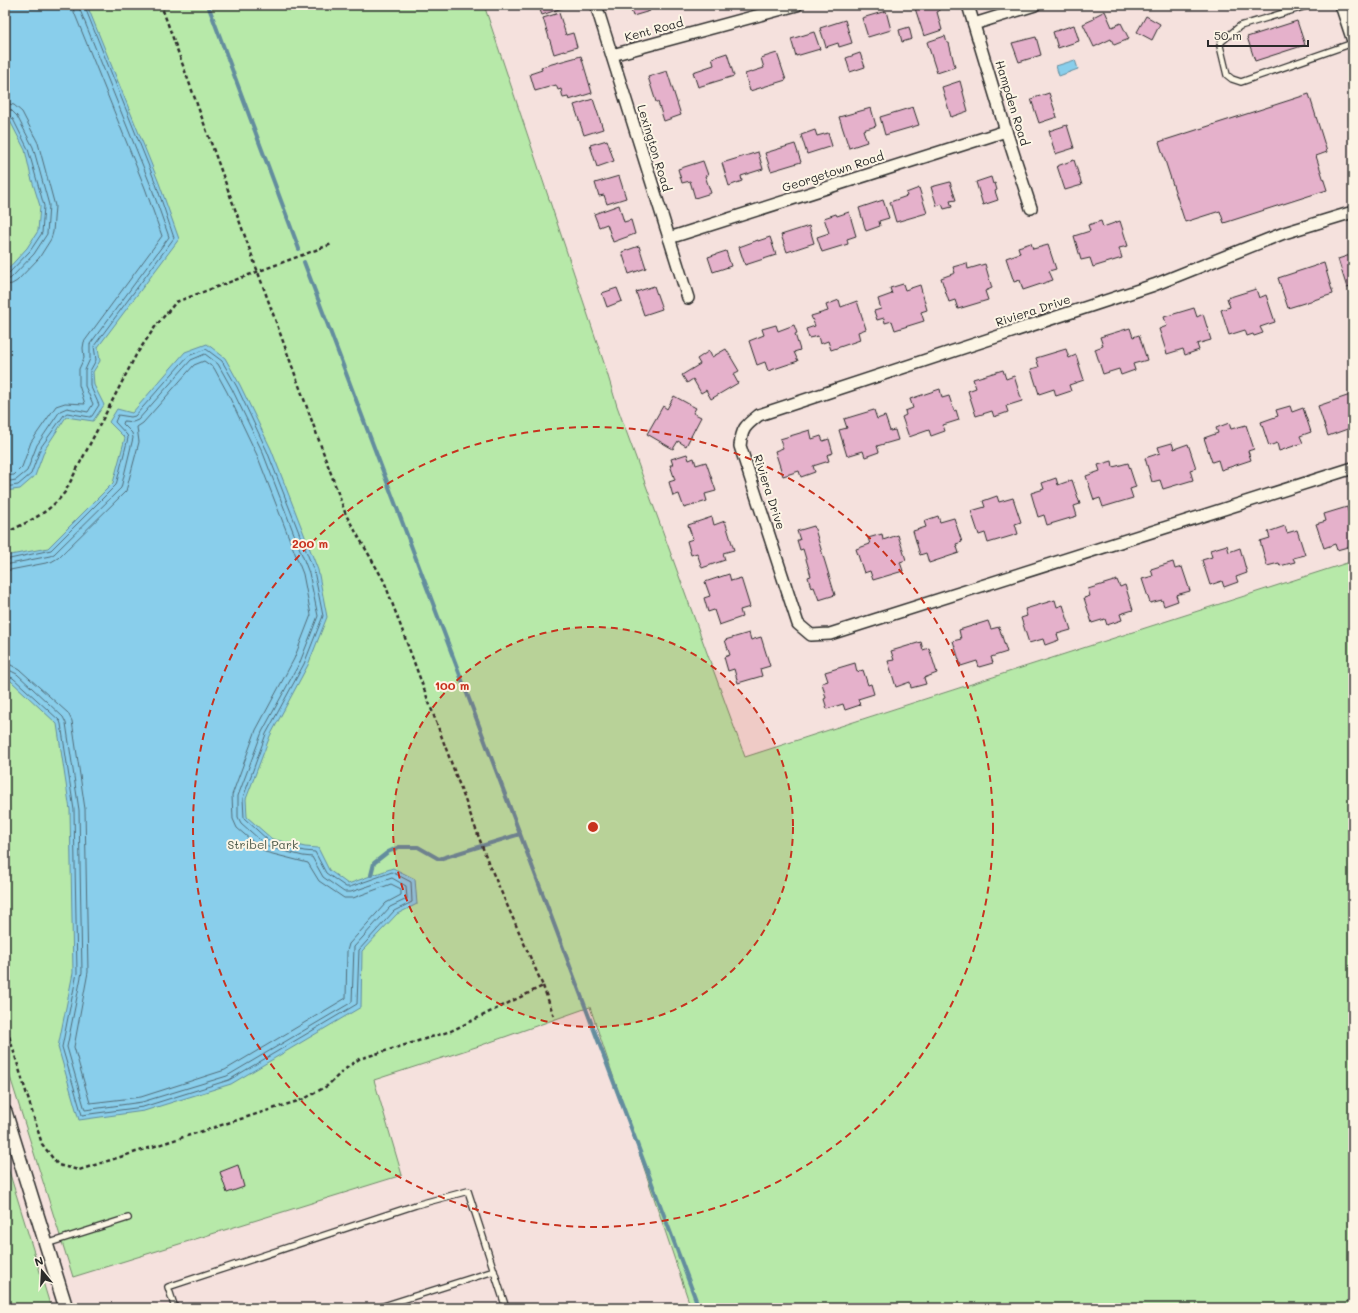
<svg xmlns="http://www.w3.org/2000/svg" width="1358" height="1313" font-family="Mali,sans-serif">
  <rect width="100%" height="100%" fill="#f5e1dd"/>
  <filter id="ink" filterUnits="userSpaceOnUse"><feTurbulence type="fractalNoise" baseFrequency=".025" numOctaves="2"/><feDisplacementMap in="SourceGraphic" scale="8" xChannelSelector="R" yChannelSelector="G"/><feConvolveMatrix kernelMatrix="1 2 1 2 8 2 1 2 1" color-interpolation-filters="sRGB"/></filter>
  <g filter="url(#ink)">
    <g fill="#b7e9a9" stroke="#718a6a">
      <polygon points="5,5 484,5 605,366 617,406 745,757 1353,561 1353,1308 691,1308 590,1007 479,1046 374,1080 402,1175 73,1277 5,1061"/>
      <polygon points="5,1158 51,1308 5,1308"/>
    </g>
    <g fill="#89ceeb" stroke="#638d9e">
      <polygon points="5,5 87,5 159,183 179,239 98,347 100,361 93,372 94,385 104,405 93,421 66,417 45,449 35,476 20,489 5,491 5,272 27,248 38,231 40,206 31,177 25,150 10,121 5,117"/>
      <polygon points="1075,60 1078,69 1059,76 1056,66"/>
      <polygon points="207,344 225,358 240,385 271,449 318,570 327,617 308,665 270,736 246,799 247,817 272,839 305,847 318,848 329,870 348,884 393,868 415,879 417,904 397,914 362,951 361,1007 231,1084 144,1111 79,1120 58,1047 73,973 70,810 57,724 11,681 5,678 5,556 48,548 113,483 125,438 109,422 117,409 132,413 185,352"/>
    </g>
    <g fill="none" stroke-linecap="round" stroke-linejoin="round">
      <g stroke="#516c78" stroke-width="1">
        <polyline points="5,103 14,105 22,112 38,143 55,206 53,232 51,239 39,258 17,281 12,284 5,285"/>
        <polyline points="5,109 11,110 17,116 33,147 49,205 47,234 34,254 13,276 10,279 5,279"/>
        <polyline points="5,114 8,115 13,119 28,149 44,206 42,233 30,251 9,273 5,274"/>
        <polyline points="5,476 14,475 22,467 31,442 56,406 65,403 85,404 79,385 79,369 84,358 83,348 84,342 162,236 145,188 74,12 73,5"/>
        <polyline points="5,482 16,480 27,471 37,445 60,411 67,408 88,412 93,404 85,386 85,370 90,359 90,344 169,237 151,186 80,10 79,5"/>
        <polyline points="5,487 18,485 31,474 41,447 64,415 67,413 90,417 92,416 99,405 90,385 90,371 96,360 94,346 174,238 156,184 84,5"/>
        <polyline points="5,560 51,550 116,485 128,438 127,435 115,422 118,415 131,417 135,416 188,356 206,349 222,361 237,387 267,451 314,571 323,616 304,664 266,734 243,798 244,818 270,842 304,851 315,852 326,873 346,887 350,887 392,872 411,882 412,902 394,911 359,950 357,1004 229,1080 143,1107 82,1115 62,1047 77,973 74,810 61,724 60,721 13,678 5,675"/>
        <polyline points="5,565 50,556 54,554 121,488 133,438 132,433 123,424 124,421 133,422 138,420 191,360 205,354 218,364 232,389 263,453 309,573 318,616 300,662 262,732 238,796 238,817 241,823 268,847 303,856 312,857 323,877 344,892 351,892 392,878 406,886 407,899 390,907 354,947 352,1002 227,1076 142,1102 85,1110 67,1047 82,972 79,810 66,723 63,717 17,674 9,670 5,670"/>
        <polyline points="5,571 51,562 58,558 126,491 139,442 137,427 143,423 194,365 204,361 214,368 227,392 257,455 303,574 311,615 294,659 256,730 232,795 233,819 237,828 265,852 308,863 319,881 344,898 353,898 391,884 401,889 401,895 386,903 349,944 347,951 346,998 225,1070 141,1097 90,1103 74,1047 88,972 85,809 72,721 68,713 20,670 11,665 5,664"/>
      </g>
      <g stroke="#638d9e" stroke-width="4">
        <polyline points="208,5 299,249"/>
        <polyline points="304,262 699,1308"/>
        <polyline points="371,875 374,863 388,852 399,847 418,847 439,859 520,834"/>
      </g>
    </g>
    <g fill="#e5b1cb" stroke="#2b2b2b">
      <polygon points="538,5 564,5 565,7 542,15"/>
      <polygon points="629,5 648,5 650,11 633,16"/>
      <polygon points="914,5 937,5 939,11 937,12 942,30 924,36"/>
      <polygon points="886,11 891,30 868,37 862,18"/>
      <polygon points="1105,11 1112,27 1121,23 1129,39 1114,45 1111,39 1094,47 1083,24 1094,19 1093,17"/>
      <polygon points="559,13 566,35 573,33 577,47 554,54 543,18"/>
      <polygon points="1146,16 1160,24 1152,40 1137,32"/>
      <polygon points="845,20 852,43 839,47 838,43 826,47 820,28"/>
      <polygon points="1297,21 1305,45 1255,61 1247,37"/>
      <polygon points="1074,25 1079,41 1058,48 1053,32"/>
      <polygon points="909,27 912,39 902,42 899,30"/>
      <polygon points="814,32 820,49 796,56 791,39"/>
      <polygon points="945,36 947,43 949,43 955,67 937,73 927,42"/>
      <polygon points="1036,37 1041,55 1019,62 1012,43"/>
      <polygon points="727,53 734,76 698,87 693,72 714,65 712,58"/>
      <polygon points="777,53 786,80 750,91 745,74 764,68 761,58"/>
      <polygon points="860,53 865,67 850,72 846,58"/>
      <polygon points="581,56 592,93 569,100 568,97 563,98 561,89 558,90 556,85 535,91 530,74 542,70 541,67"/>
      <polygon points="667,71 681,115 664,121 658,102 656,102 648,77"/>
      <polygon points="960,81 968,111 951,117 942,87"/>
      <polygon points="1049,93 1057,117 1039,123 1031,99"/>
      <polygon points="1309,94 1327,152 1316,156 1327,190 1224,223 1220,211 1185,222 1159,142"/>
      <polygon points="593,99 603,129 584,135 574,105"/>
      <polygon points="913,107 919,125 885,135 880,117"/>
      <polygon points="871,108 876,126 863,130 867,142 849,148 839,117"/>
      <polygon points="1067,125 1074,148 1055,154 1049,131"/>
      <polygon points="815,130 817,136 828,133 832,146 807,154 801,135"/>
      <polygon points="607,140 614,161 597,167 590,145"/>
      <polygon points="795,144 801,162 771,171 765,153"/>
      <polygon points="758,152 763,169 741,176 742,181 729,186 722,163"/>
      <polygon points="1074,160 1082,185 1065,190 1057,166"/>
      <polygon points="703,161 708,175 705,176 711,193 695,198 690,181 682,183 678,169"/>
      <polygon points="619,176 626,198 607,204 604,195 599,196 595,183"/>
      <polygon points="991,177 993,184 995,183 997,190 995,191 998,200 983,205 976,182"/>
      <polygon points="950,182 956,200 950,201 952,207 944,209 942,204 937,206 931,187"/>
      <polygon points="919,188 927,213 896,222 890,202 907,196 906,193"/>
      <polygon points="883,200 889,218 879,221 880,226 866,231 859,208"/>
      <polygon points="619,205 624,222 631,220 635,234 613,242 607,224 599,227 594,214"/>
      <polygon points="849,212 856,236 847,239 848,244 822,252 817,237 829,233 824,218 836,214 837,216"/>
      <polygon points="1101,221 1103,227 1120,221 1128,246 1119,248 1122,258 1093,267 1090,258 1081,260 1074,236 1090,231 1088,225"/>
      <polygon points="809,226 814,243 787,252 781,235"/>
      <polygon points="770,237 776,255 745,265 739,247 758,240 758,241"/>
      <polygon points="1031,243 1033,249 1048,245 1056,269 1049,271 1053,280 1023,290 1020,280 1014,282 1006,258 1020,253 1018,247"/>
      <polygon points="639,246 646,268 629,274 622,252"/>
      <polygon points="726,251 731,266 713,272 708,257"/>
      <polygon points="1353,254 1353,286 1347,288 1338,259"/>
      <polygon points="967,263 968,269 985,264 992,288 985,291 988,300 958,309 955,300 949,302 941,278 955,273 953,267"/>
      <polygon points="1324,263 1333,294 1288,308 1278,278"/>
      <polygon points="903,284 905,290 920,285 927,310 921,312 924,321 895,330 892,321 885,323 884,318 877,320 874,311 881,309 878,299 892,294 890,288"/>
      <polygon points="654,286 662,309 644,315 636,292"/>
      <polygon points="617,288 622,301 607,307 602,293"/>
      <polygon points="1256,289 1259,298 1266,295 1275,322 1260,327 1263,333 1254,336 1253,334 1247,336 1245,330 1229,335 1221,310 1230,307 1227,298"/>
      <polygon points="839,300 841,307 857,301 866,329 858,332 860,340 831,350 828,341 820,344 818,336 809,338 806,329 815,326 811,316 828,311 826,305"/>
      <polygon points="1194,308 1197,317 1203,314 1211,340 1197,344 1199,350 1185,355 1183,349 1167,354 1159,329 1167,326 1164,317"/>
      <polygon points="776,325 778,331 794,325 797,333 795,334 800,350 794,352 798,361 768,371 765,362 757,365 749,341 764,335 762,329"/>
      <polygon points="1130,328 1133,337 1139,335 1147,360 1133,364 1135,370 1121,375 1119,369 1103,374 1095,349 1103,346 1100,337"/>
      <polygon points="726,349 739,371 733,374 738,383 711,399 706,390 701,393 693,379 687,383 682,375 700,364 697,359 709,351 712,357"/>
      <polygon points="1066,349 1069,358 1076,355 1084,380 1069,385 1071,391 1056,396 1054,389 1039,394 1031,369 1039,367 1036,358"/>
      <polygon points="1003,370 1006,379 1014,376 1022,401 1006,406 1008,412 994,417 992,411 976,416 968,391 976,388 973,379"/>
      <polygon points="940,389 942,398 949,396 954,411 956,410 959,420 943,425 945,431 931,436 929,430 909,437 902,417 906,415 905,411 913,408 910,399"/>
      <polygon points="1353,394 1353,427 1328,436 1318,406"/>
      <polygon points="674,396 696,408 693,413 701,417 686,446 678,441 673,449 647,434 663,406 667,409"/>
      <polygon points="1290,406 1292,412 1303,408 1311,432 1300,436 1303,443 1279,451 1277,443 1269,446 1261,422 1278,416 1276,410"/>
      <polygon points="874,410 877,419 885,416 890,431 895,430 898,440 877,446 879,452 865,457 863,451 847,456 839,430 847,428 844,419"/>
      <polygon points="1229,423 1231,429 1246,425 1254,449 1248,451 1251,460 1221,470 1218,460 1212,462 1204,438 1218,433 1216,428"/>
      <polygon points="810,430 812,439 821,436 823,441 829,439 833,453 827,455 829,461 813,466 815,472 801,477 799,471 783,476 775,451 783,448 780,439"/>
      <polygon points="1172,443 1174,449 1188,444 1196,468 1190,470 1193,480 1163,489 1160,480 1152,482 1145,458 1160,453 1158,447"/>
      <polygon points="687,454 689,460 694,458 696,465 706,462 716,491 705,494 707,501 684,508 679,494 673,496 669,482 675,480 670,465 673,465 671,459"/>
      <polygon points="1112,461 1113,467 1128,463 1136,487 1130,489 1133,498 1103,507 1100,498 1094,500 1086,476 1100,471 1098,465"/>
      <polygon points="1056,478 1058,485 1072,480 1080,504 1074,506 1077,516 1047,525 1044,515 1038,517 1031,493 1044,489 1042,483"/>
      <polygon points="997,496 999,502 1013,498 1021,522 1015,524 1018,534 988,543 985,533 979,535 971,511 985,507 983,501"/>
      <polygon points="1347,507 1349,514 1353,512 1353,539 1349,540 1351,546 1337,550 1335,544 1324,548 1316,524 1326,521 1324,514"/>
      <polygon points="938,516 940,522 954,518 962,542 956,544 959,553 929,563 926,553 920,555 913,531 926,527 924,521"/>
      <polygon points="712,517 714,525 725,521 734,550 723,553 725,560 702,568 697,553 691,555 687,541 693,539 688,525"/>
      <polygon points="814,526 835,595 819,600 814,587 811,588 808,577 811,576 803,549 800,550 797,540 800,540 797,531"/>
      <polygon points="1285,526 1287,533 1297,530 1305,555 1293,558 1295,562 1280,566 1279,563 1267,566 1260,541 1270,538 1268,532"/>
      <polygon points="882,534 883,540 898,535 906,560 900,562 903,571 873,580 870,571 864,573 856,549 870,544 868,538"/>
      <polygon points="1227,545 1229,552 1240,548 1247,573 1236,577 1238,582 1224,587 1222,581 1210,585 1202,560 1212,557 1210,550"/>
      <polygon points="1173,562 1175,569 1182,567 1190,591 1176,595 1178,601 1164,606 1162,600 1150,603 1142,579 1153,576 1151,569"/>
      <polygon points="729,574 731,581 741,578 750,607 740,610 742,617 719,625 714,610 708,612 704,598 710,596 705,582"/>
      <polygon points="1117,580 1120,587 1125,585 1133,610 1120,614 1122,620 1107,625 1105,619 1092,623 1084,598 1090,596 1088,589"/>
      <polygon points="1055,600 1057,607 1063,605 1071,630 1057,634 1059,640 1045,645 1043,639 1029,643 1021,618 1027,616 1025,609"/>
      <polygon points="988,621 991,629 999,627 1007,652 991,657 993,663 979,667 977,661 961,666 953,641 961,639 959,630"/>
      <polygon points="749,633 751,640 761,637 770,666 760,669 762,676 738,683 734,669 728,671 724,657 730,655 725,640"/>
      <polygon points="921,642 923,650 929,648 937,673 924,678 926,684 911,688 910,682 896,687 888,661 894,660 891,651"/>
      <polygon points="855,663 857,672 863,670 868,685 871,684 874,694 858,699 860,705 845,710 843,704 827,709 824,699 826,698 822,683 828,681 825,672"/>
      <polygon points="238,1165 244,1187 227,1193 220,1172"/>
    </g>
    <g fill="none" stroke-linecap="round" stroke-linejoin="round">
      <defs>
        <g id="service">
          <polyline points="1310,5 1240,26 1221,42 1220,46 1227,75 1232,79 1241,82 1353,43"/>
          <polyline points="46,1244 128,1218"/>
          <polyline points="175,1308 168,1287 416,1205 468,1191 506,1308"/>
          <polyline points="377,1308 494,1271"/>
        </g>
        <g id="minor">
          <polyline points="596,5 688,298"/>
          <polyline points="968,5 1006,131 1031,208"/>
          <polyline points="974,24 1035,5"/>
          <polyline points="612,55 797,5"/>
          <path d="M1353,212L1284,233L1154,285L759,415C745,426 742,428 740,446L798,624L811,635L830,634L1353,468"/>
          <polyline points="669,238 1006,131"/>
        </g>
        <g id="tertiary">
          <polyline points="1342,5 1353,38"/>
          <polyline points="5,1112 66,1308"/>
        </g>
      </defs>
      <use href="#service" stroke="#2b2b2b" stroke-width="8"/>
      <use href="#minor" stroke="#2b2b2b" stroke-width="14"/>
      <use href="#tertiary" stroke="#2b2b2b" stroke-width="16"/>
      <g stroke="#2b2b2b" stroke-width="2.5" stroke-dasharray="4 3" stroke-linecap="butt">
        <path d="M5,531L8,532C31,520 49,513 65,492L136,355L155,327L176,302L332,244"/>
        <polyline points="543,986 555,1019"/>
        <polyline points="5,1023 42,1144 58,1165 79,1170 304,1099 327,1086 344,1070 359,1059 451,1031 543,986 488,862 384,581 346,515 161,5"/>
      </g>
      <use href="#service" stroke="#fcf5e5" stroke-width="5.5"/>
      <use href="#minor" stroke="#fcf5e5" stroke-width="11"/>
      <use href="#tertiary" stroke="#fcf5e5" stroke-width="13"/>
    </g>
  </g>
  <circle cx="593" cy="827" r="200" fill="#c8321e" fill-opacity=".12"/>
  <g fill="none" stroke="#c8321e" stroke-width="2" stroke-dasharray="7 5">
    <circle cx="593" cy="827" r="200"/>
    <circle cx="593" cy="827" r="400"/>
  </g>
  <g text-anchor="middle" stroke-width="4" stroke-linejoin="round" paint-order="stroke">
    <g font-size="12" fill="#2b2b2b" stroke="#fcf5e5">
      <text transform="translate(654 30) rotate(-15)" y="4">Kent Road</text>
      <text transform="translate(1012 103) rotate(73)" y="4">Hampden Road</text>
      <text transform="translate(654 148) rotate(73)" y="4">Lexington Road</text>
      <text transform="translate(833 172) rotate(-18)" y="4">Georgetown Road</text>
      <text transform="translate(1033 311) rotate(-18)" y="4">Riviera Drive</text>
      <text transform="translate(769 492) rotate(72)" y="4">Riviera Drive</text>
    </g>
    <g font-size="12" fill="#4e5a4a" stroke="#fcf5e5">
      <text x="263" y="849">Stribel Park</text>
    </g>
  </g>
  <circle cx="593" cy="827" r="6" fill="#c8321e" stroke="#fcf5e5" stroke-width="2"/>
  <g font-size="12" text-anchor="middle" font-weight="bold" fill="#c8321e" stroke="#fcf5e5" stroke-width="4" stroke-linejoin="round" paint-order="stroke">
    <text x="310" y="548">200 m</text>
    <text x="452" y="690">100 m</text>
  </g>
  <rect width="1358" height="1313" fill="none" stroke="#fcf5e5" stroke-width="20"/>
  <rect x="10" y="10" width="1338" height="1293" fill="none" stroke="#2b2b2b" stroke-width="1.5" filter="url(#ink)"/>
  <g transform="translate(42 1271) rotate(342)" stroke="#fcf5e5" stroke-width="3" paint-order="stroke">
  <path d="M0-3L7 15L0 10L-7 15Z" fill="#2b2b2b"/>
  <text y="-6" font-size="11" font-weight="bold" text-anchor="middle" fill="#2b2b2b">N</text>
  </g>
  <path d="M1208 40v6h100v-6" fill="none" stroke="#2b2b2b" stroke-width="2"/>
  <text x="1214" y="40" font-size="12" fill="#2b2b2b" stroke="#fcf5e5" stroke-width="3" paint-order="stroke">50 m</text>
</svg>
